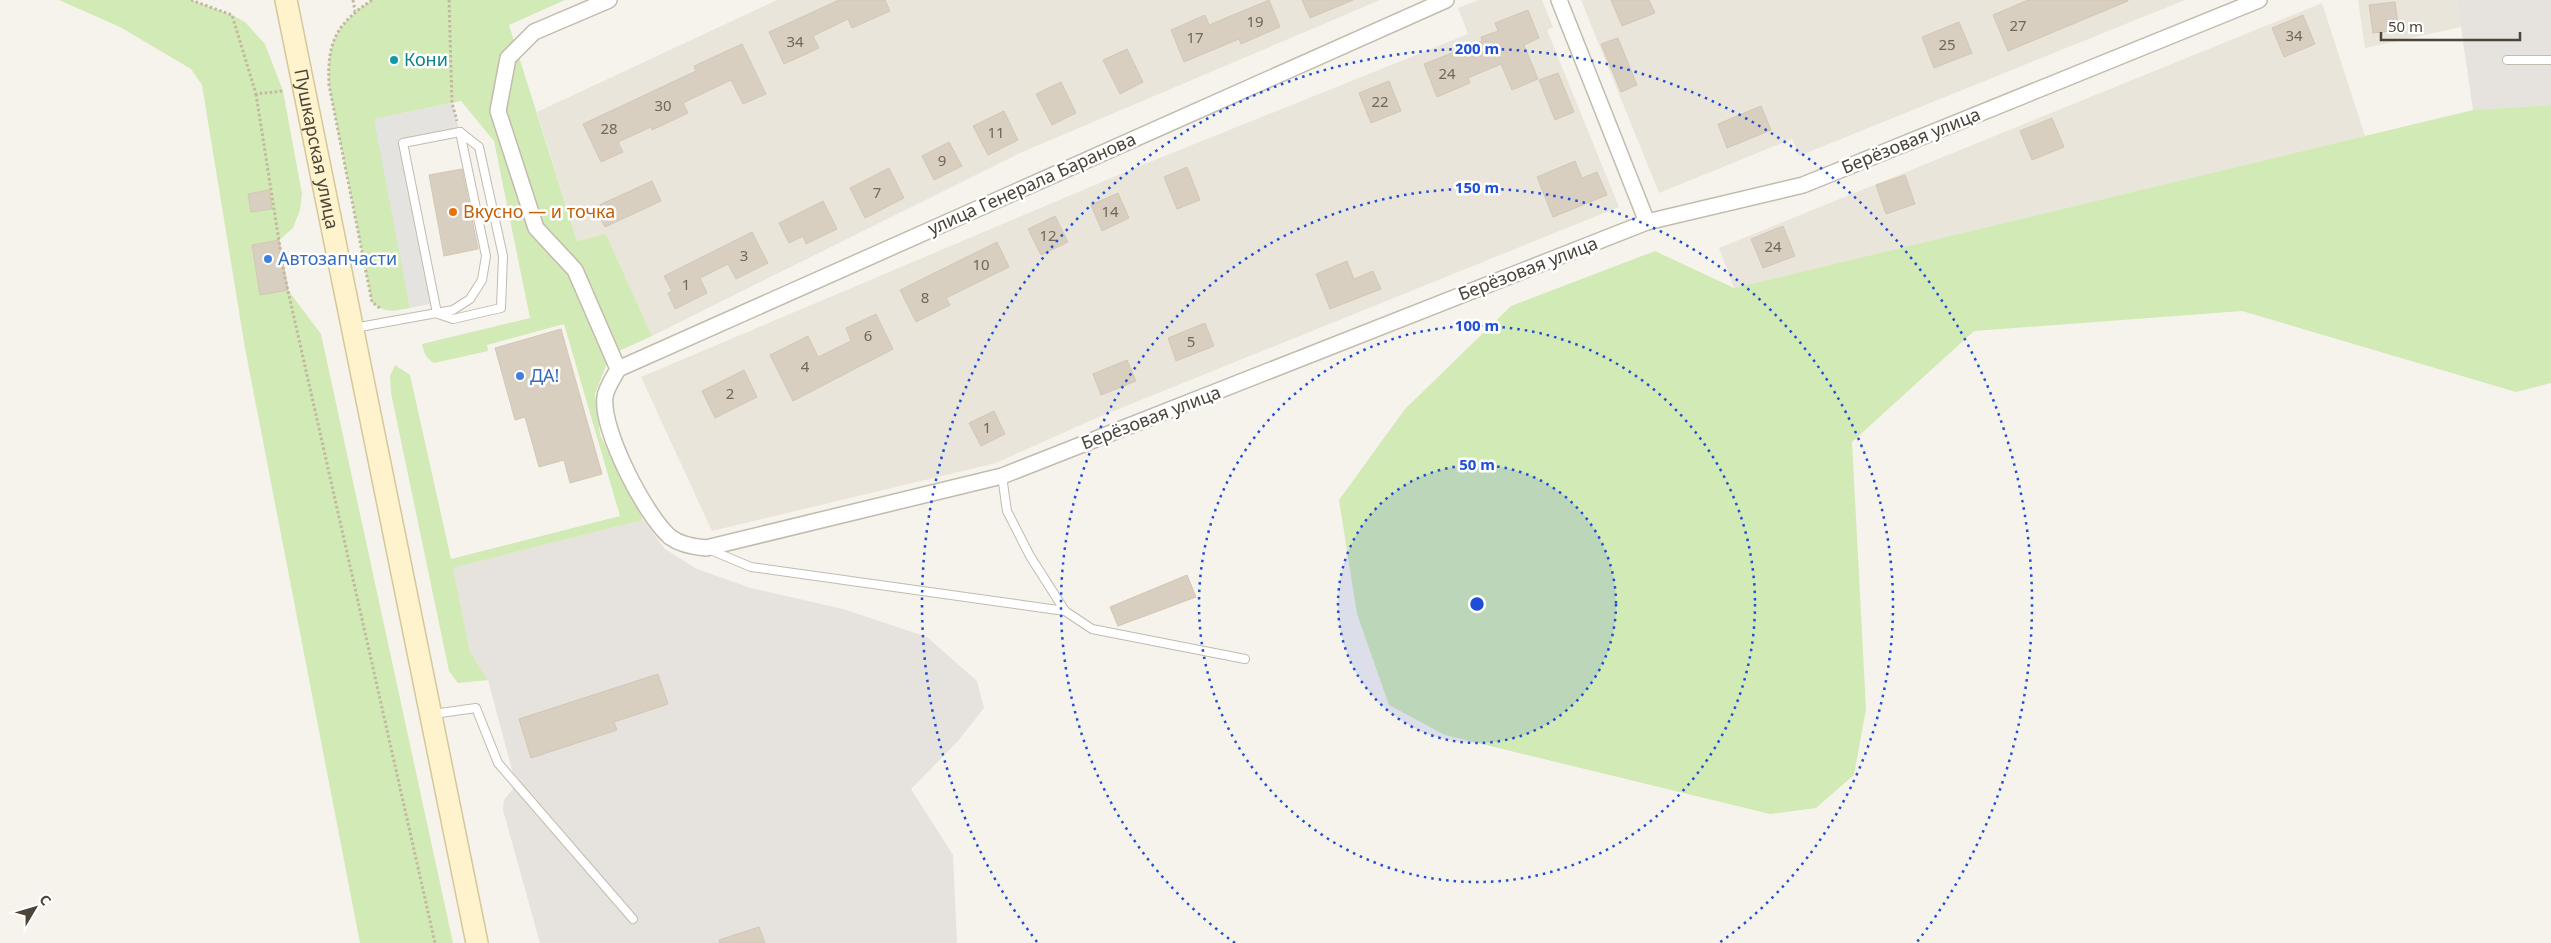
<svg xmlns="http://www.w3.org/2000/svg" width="2551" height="943" font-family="'Noto Sans',sans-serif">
  <rect width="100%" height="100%" fill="#f6f3ec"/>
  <g fill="#eae5da">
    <polygon points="777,0 1380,0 1020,153 652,336 606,234 577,241 537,112"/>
    <polygon points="1479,0 1542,0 1553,27 1547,30 1619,207 1094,419 996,463 712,531 641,377 1135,168 1468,34 1458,8"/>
    <polygon points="1581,0 2185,0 1799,156 1792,139 1659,193"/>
    <polygon points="2358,0 2457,0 2461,27 2365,48"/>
    <polygon points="2322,3 2365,136 1734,288 1719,248"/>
  </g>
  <g fill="#e6e2dd">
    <polygon points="2457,0 2551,0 2551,105 2473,110"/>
    <polygon points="643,520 665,549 697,569 751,588 843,609 927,637 977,681 984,708 958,741 911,789 953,855 957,943 540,943 503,810 504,800 516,785 488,680 470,652 453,568"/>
  </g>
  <g fill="#d2eab5">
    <polygon points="59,0 191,0 232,15 245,22 265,44 283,91 302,194 300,210 293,228 279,240 260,295 288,290 321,334 453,943 360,943 245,348 202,85 191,69 120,27"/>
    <path d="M372,0H565L509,25L577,241L606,234L652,336L610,355L595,394L600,435L643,520L453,568L470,652L488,680L458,683L449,671L391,393L390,376L395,365L410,375L451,559L620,516L564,324L487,345L488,351L434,363C426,358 424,354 422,344L530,318L494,141L461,101L375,119L410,308C395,311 385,314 372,302L329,85C327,42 336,24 372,0Z"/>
    <polygon points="2551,105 2551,383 2516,392 2242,311 1974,331 1852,442 1866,709 1854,775 1816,808 1770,814 1445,735 1389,705 1357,614 1339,500 1405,409 1511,306 1655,251 1734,288 2473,110"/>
  </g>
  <polygon fill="#e5e3e0" points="452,103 460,132 403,143 435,303 410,308 374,119"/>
  <g fill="#d8cfc1" stroke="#d3c7b4">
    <polygon points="839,0 885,0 890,11 852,28 848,19 813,36 819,48 784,64 769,32"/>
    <polygon points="1269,0 1280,27 1241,44 1239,39 1184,62 1171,30 1205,15 1209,25"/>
    <polygon points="1302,0 1353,0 1310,18"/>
    <polygon points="1611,0 1649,0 1655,13 1622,26"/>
    <polygon points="2028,0 2128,0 2128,1 2008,51 1993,15"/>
    <polygon points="2395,2 2399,30 2373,33 2369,5"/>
    <polygon points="1528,10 1539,38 1524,45 1538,79 1512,90 1501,64 1468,78 1470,83 1437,97 1424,64 1482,41 1481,37 1498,31 1495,23"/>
    <polygon points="2303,15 2315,44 2284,57 2272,28"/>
    <polygon points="1959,22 1972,53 1934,68 1922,37"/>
    <polygon points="1618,38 1637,85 1621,92 1601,44"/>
    <polygon points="742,44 766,94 743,104 731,80 683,103 688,113 652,130 651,127 618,142 623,152 601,162 583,124 696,71 694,66"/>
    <polygon points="1127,49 1143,82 1120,94 1103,60"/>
    <polygon points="1558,73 1574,112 1555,120 1539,80"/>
    <polygon points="1389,81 1401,111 1371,123 1359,93"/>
    <polygon points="1061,82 1076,113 1052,125 1036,94"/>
    <polygon points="1761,106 1771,130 1727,148 1718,124"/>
    <polygon points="1004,111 1018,140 988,155 973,126"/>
    <polygon points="2052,118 2064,147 2032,160 2020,131"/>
    <polygon points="949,142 962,166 934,180 922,156"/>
    <polygon points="1575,161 1582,178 1597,172 1607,195 1553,217 1537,177"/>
    <polygon points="1187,167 1200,200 1177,209 1164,177"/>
    <polygon points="889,168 904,198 865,218 850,188"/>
    <polygon points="462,169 478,249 444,256 429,175"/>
    <polygon points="1905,175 1915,204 1886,214 1876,185"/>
    <polygon points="652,181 661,201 605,227 595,207"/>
    <polygon points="269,190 272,209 251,212 248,194"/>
    <polygon points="1118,193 1129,218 1102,231 1091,205"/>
    <polygon points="823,201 837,229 806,244 803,236 789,243 779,223"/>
    <polygon points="1055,216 1068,242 1041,255 1028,229"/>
    <polygon points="1783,226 1795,256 1763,268 1751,239"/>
    <polygon points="752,232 768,263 736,279 728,264 700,278 707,293 675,309 668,293 672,291 664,276"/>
    <polygon points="279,240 288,290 260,295 252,245"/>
    <polygon points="997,242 1009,267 946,298 950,305 916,322 900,290"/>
    <polygon points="1347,261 1354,279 1373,271 1381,289 1330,309 1316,274"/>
    <polygon points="876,314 893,349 793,401 770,355 808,336 818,357 851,341 846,328"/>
    <polygon points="1205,323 1214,346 1176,361 1168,338"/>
    <polygon points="561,329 602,474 570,483 564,460 539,467 525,417 515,420 495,348"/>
    <polygon points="1127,360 1136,381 1101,395 1093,374"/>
    <polygon points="744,370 757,397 715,418 702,391"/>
    <polygon points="994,411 1005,434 981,446 969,423"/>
    <polygon points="1187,575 1196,597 1118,626 1110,607"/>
    <polygon points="658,674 668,704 614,722 617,730 531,758 519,719"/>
    <polygon points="759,927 765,943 720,943 719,940"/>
  </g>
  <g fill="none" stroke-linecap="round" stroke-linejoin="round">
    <defs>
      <g id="service">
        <polyline points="2507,60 2551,60"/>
        <polyline points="437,313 403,143 460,132"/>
        <polyline points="438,314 453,319 501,308 503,256 479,147 460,132"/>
        <polyline points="354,328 453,310 470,299 482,280 486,256 460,132"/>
        <polyline points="1002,476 1007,511 1030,556 1065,611 1092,629 1245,659"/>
        <polyline points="708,549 751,567 1065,611"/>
        <polyline points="433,714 476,708 498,763 633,919"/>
      </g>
      <g id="minor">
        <path d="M609,0L534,32L508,58L498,111L536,228L575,270L618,369C614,377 606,388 605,397C601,430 645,515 670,537C681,545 693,547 706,548L1002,476L1647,222L1803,185L2259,0"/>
        <polyline points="1559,0 1647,222"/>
        <polyline points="618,369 1446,0"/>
      </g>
      <g id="secondary">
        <path id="s1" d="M286,0L477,943"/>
      </g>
    </defs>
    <use href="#service" stroke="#c2bbae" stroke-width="10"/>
    <use href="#minor" stroke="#c2bbae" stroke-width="18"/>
    <use href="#secondary" stroke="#d6c79b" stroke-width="24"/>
    <g stroke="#c4b79f" stroke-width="3" stroke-dasharray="2.5 2.5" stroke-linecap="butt">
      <polyline points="191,0 232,15 256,94 283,91"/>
      <polyline points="353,0 355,11"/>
      <path d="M372,0C336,24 327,42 329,85L372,302L381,309"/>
      <polyline points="449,0 452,103 457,121"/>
      <polyline points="256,94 284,273 435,943"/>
    </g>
    <use href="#service" stroke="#fff" stroke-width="8"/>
    <use href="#minor" stroke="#fff" stroke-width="15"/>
    <use href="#secondary" stroke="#fff3cd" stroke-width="21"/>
  </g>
  <circle cx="1477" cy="604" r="139" fill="#1d4ed8" fill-opacity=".12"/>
  <g fill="none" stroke="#1d4ed8" stroke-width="2.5" stroke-dasharray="2.5 5">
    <circle cx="1477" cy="604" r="139"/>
    <circle cx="1477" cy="604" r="278"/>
    <path d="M1235 943A416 416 0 1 1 1719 943"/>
    <path d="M1037 942A555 555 0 1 1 1917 942"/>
  </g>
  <circle fill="#0f9aa8" stroke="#fff" stroke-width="2" cx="394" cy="60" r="5"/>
  <circle fill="#e8710a" stroke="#fff" stroke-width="2" cx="453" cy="212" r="5"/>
  <g fill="#3f7fe0" stroke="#fff" stroke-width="2">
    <circle cx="268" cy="259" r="5"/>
    <circle cx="520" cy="376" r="5"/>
  </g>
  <g text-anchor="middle" stroke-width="5" stroke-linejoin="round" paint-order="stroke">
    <g font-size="15" fill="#6e675b">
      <text x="1255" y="27">19</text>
      <text x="2018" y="31">27</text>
      <text x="2294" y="41">34</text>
      <text x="1195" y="43">17</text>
      <text x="795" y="47">34</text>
      <text x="1947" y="50">25</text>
      <text x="1447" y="79">24</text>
      <text x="1380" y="107">22</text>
      <text x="663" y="111">30</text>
      <text x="609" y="134">28</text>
      <text x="996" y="138">11</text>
      <text x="942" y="166">9</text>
      <text x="877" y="198">7</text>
      <text x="1110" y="217">14</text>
      <text x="1048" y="241">12</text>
      <text x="1773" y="252">24</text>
      <text x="744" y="261">3</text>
      <text x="981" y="270">10</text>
      <text x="686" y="290">1</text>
      <text x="925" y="303">8</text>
      <text x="868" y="341">6</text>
      <text x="1191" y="347">5</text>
      <text x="805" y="372">4</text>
      <text x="730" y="399">2</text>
      <text x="987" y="433">1</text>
    </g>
    <g font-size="18" fill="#0d838f" stroke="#fff" text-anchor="start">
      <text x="404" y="66">Кони</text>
    </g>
    <g font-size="18" fill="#4b4439" stroke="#fff">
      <text transform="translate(1911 141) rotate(-22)" y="6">Берёзовая улица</text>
      <text dy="6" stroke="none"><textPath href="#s1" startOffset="152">Пушкарская улица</textPath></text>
      <text transform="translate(1032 184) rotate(-24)" y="6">улица Генерала Баранова</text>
      <text transform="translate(1528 269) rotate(-21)" y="6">Берёзовая улица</text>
      <text transform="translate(1151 418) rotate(-21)" y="6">Берёзовая улица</text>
    </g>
    <g font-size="18" fill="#c56008" stroke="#fff" text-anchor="start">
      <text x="463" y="218">Вкусно — и точка</text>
    </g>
    <g font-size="18" fill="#366cbe" stroke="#fff" text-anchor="start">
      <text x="278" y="265">Автозапчасти</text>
      <text x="530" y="382">ДА!</text>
    </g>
  </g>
  <circle cx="1477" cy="604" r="8" fill="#1d4ed8" stroke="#fff" stroke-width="2.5"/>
  <g font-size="15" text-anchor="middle" font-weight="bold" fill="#1d4ed8" stroke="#fff" stroke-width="5" stroke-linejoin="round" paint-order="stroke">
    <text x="1477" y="54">200 m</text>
    <text x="1477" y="193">150 m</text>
    <text x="1477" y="331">100 m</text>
    <text x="1477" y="470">50 m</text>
  </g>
  <g transform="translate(35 908) rotate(52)" stroke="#ffffff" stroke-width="4" paint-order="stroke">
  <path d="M0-4L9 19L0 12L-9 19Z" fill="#4b4439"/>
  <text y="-8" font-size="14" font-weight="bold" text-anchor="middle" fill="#4b4439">С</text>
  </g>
  <path d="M2381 32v8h139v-8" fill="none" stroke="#4b4439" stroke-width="2.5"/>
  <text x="2388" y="32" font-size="15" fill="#4b4439" stroke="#ffffff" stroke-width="4" paint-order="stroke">50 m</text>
</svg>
